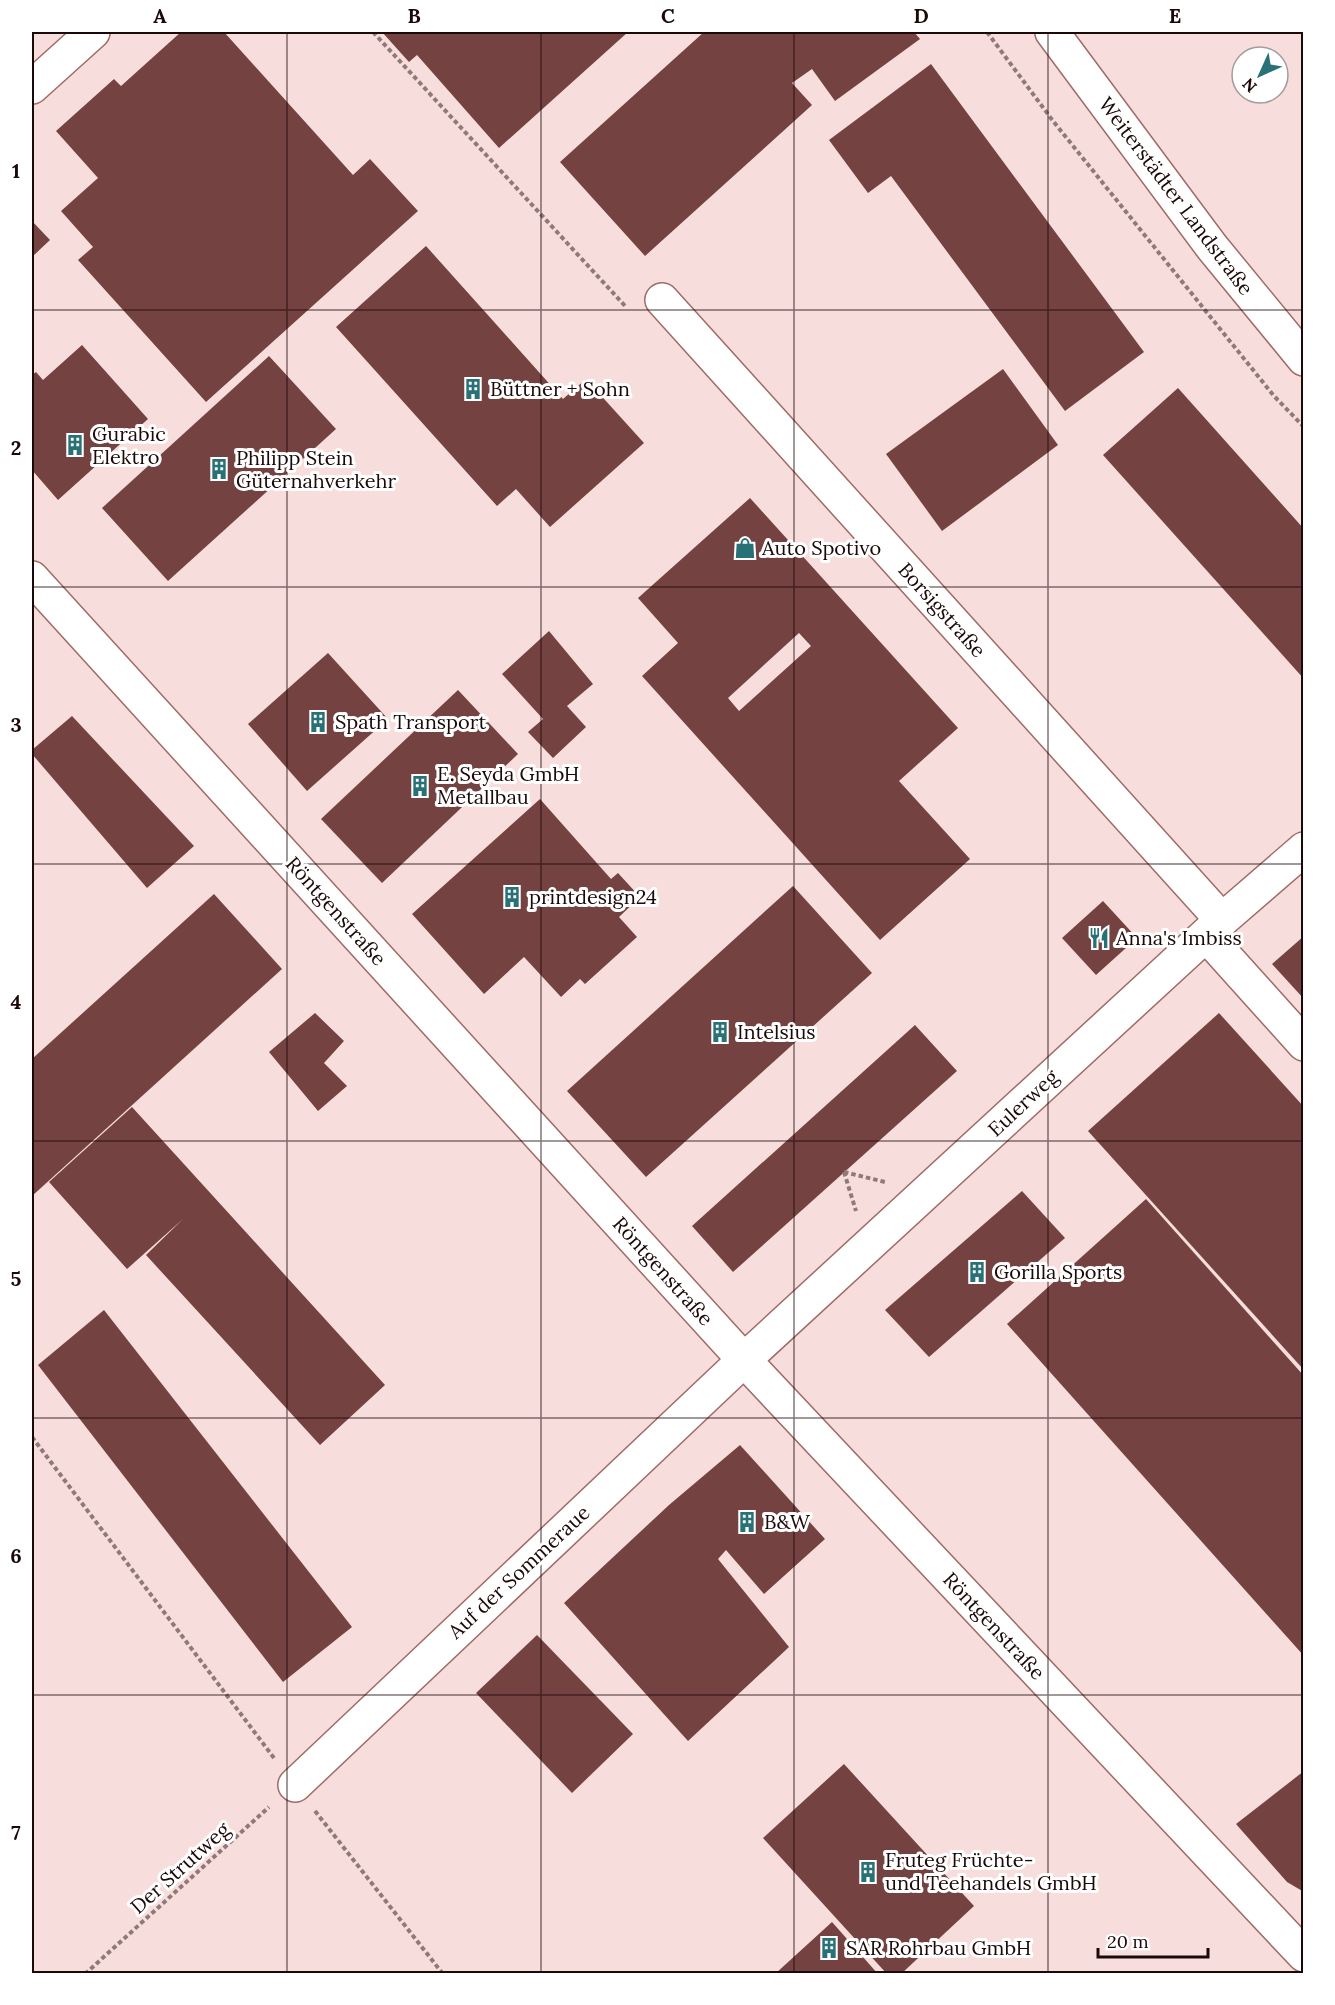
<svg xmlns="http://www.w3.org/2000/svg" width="1335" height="2005" font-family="Lora,serif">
  <rect width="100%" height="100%" fill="#f7dedc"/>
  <g fill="#744241" fill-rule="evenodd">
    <polygon points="181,32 224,32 353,175 370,159 418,211 206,402 78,260 93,247 61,211 98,178 56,131 114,79 121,86"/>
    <polygon points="382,32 628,32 499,148 417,55 409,62"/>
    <polygon points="704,32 914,32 920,39 835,101 812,69 792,83 812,105 645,256 560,162"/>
    <polygon points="931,64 1144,352 1065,411 891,176 868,193 829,140"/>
    <polygon points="32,221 50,240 32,257"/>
    <polygon points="426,246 563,399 586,379 644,443 550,527 516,489 497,506 336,327"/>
    <polygon points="82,345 148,419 58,500 32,470 32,375 36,372 43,380"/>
    <polygon points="269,356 336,429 168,581 102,508"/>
    <polygon points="1003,369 1058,445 942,531 886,454"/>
    <polygon points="1178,388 1304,529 1304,679 1103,455"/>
    <path d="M750,498L958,728L899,781L970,859L880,940L642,676L678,643L638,598ZM799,633L811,646L739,711L728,698Z"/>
    <polygon points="549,631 593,684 567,706 586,727 553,758 528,732 543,719 502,674"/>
    <polygon points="328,653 388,719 307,791 248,724"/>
    <polygon points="458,690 518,754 382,883 321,819"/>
    <polygon points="72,716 194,846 147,888 32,754 32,750"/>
    <polygon points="540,799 611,879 618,873 640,897 619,917 637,937 585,984 580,979 561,997 524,957 484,994 412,914"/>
    <polygon points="793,886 872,973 646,1177 567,1091"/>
    <polygon points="214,894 282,969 32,1196 32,1059"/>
    <polygon points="1103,901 1137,938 1096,975 1062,938"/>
    <polygon points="1304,936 1304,999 1272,964"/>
    <polygon points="315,1013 344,1041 324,1063 347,1086 318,1111 269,1052"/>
    <polygon points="1219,1013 1304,1107 1304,1370 1088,1131"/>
    <polygon points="915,1025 957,1071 733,1272 692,1226"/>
    <polygon points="132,1107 385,1385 320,1445 146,1255 183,1219 127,1269 49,1182"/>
    <polygon points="1022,1191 1065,1238 929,1357 885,1310"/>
    <polygon points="1146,1199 1304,1376 1304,1656 1007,1324"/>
    <polygon points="104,1310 352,1627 283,1682 38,1365"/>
    <polygon points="740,1445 825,1539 764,1594 726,1550 718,1559 789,1647 688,1741 564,1603 669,1505"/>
    <polygon points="537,1635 633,1734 572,1793 476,1693"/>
    <polygon points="844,1764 974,1906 901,1974 887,1974 763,1838"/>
    <polygon points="1304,1771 1304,1892 1287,1882 1236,1824"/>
    <polygon points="832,1922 878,1974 775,1974"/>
  </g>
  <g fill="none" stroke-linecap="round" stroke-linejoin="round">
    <defs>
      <g id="minor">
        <polyline points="1052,32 1212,247 1304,359"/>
        <polyline points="32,87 93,32"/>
        <polyline points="662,300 1222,920"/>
        <polyline points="32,578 744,1360 1304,1955"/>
        <polyline points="1206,935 1304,1044"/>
        <polyline points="295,1785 744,1360 1222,920 1304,849"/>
      </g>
    </defs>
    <use href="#minor" stroke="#a06a67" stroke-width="36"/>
    <g stroke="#907a79" stroke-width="4" stroke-dasharray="4.5 3" stroke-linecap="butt">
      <polyline points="373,32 626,307"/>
      <polyline points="987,32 1053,121 1274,396 1304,427"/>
      <polyline points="844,1172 885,1182"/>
      <polyline points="844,1172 856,1211"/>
      <polyline points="32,1437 274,1758"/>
      <polyline points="315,1811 443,1974"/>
      <polyline points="85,1974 269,1807"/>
    </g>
    <use href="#minor" stroke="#fff" stroke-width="33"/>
  </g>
  <path fill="none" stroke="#1b0808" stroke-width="1.5" stroke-opacity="0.55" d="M287,32V1974M541,32V1974M794,32V1974M1048,32V1974M32,310H1304M32,587H1304M32,864H1304M32,1141H1304M32,1418H1304M32,1695H1304"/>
  <defs>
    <symbol id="building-bare" viewBox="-9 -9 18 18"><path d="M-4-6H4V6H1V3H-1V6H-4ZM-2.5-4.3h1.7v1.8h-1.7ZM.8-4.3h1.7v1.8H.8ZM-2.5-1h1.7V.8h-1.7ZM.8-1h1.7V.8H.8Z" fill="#287277" stroke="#fff" stroke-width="2.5" paint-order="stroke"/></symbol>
    <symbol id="shop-bare" viewBox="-9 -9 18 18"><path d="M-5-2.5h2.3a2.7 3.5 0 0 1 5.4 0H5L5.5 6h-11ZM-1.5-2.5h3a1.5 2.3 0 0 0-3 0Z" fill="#287277" stroke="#fff" stroke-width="2.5" paint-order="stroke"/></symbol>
    <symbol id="restaurant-bare" viewBox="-9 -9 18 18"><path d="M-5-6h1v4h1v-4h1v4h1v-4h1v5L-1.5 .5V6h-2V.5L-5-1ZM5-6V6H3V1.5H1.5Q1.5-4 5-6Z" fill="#287277" stroke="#fff" stroke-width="2.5" paint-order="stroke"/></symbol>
  </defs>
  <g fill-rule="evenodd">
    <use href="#building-bare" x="458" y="374" width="30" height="30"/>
    <use href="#building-bare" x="60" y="430" width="30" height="30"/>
    <use href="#building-bare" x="204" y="454" width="30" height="30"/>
    <use href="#shop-bare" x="730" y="533" width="30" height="30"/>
    <use href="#building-bare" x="303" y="707" width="30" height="30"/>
    <use href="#building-bare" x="405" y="771" width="30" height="30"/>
    <use href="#building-bare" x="497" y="882" width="30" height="30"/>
    <use href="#restaurant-bare" x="1084" y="923" width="30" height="30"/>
    <use href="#building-bare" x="705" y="1017" width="30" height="30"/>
    <use href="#building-bare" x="962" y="1257" width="30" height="30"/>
    <use href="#building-bare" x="732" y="1507" width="30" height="30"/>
    <use href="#building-bare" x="853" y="1857" width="30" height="30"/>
    <use href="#building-bare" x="814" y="1933" width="30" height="30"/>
  </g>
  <g text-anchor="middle" stroke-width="6" stroke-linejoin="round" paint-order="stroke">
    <g font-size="20" fill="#1b0808" stroke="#fff">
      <text transform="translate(1176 196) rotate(53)" y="7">Weiterstädter Landstraße</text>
      <text transform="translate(942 610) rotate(48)" y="7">Borsigstraße</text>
      <text transform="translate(336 911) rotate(48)" y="7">Röntgenstraße</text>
      <text transform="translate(1023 1103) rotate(-43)" y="7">Eulerweg</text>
      <text transform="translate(663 1271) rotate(48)" y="7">Röntgenstraße</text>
      <text transform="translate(519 1572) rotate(-43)" y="7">Auf der Sommeraue</text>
      <text transform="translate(994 1626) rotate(47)" y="7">Röntgenstraße</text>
      <text transform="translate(180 1868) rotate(-42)" y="7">Der Strutweg</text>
    </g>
    <g font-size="20" fill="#1b0808" stroke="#fff" text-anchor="start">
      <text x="490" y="396">Büttner + Sohn</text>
      <text x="92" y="441">Gurabic<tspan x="92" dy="23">Elektro</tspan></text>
      <text x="236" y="465">Philipp Stein<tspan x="236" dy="23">Güternahverkehr</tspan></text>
      <text x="762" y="555">Auto Spotivo</text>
      <text x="335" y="729">Spath Transport</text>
      <text x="437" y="781">E. Seyda GmbH<tspan x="437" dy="23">Metallbau</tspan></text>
      <text x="529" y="904">printdesign24</text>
      <text x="1116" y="945">Anna's Imbiss</text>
      <text x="737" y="1039">Intelsius</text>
      <text x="994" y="1279">Gorilla Sports</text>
      <text x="764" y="1529">B&amp;W</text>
      <text x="885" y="1867">Fruteg Früchte-<tspan x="885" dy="23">und Teehandels GmbH</tspan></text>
      <text x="846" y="1955">SAR Rohrbau GmbH</text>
    </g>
  </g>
  <rect width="1335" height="2005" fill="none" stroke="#ffffff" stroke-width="66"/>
  <g transform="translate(1260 75) rotate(225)"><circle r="28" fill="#ffffff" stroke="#a49c9c" stroke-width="1.5"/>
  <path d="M0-4.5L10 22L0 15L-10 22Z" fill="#287277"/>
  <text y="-9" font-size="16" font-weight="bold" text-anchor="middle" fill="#1b0808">N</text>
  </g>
  <path d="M1098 1948v9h110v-9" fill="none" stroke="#1b0808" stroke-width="3"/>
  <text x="1107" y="1948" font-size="18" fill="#1b0808" stroke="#ffffff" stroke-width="4.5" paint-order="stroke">20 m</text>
  <rect x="33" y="33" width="1269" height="1939" fill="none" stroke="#1b0808" stroke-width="2"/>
  <g font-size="20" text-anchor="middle" font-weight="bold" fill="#1b0808">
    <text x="160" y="23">A</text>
    <text x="414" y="23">B</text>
    <text x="668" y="23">C</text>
    <text x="921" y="23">D</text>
    <text x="1175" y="23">E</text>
    <text x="16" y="178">1</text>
    <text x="16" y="455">2</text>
    <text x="16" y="732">3</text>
    <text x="16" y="1009">4</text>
    <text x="16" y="1286">5</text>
    <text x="16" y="1563">6</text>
    <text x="16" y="1840">7</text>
  </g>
</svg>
